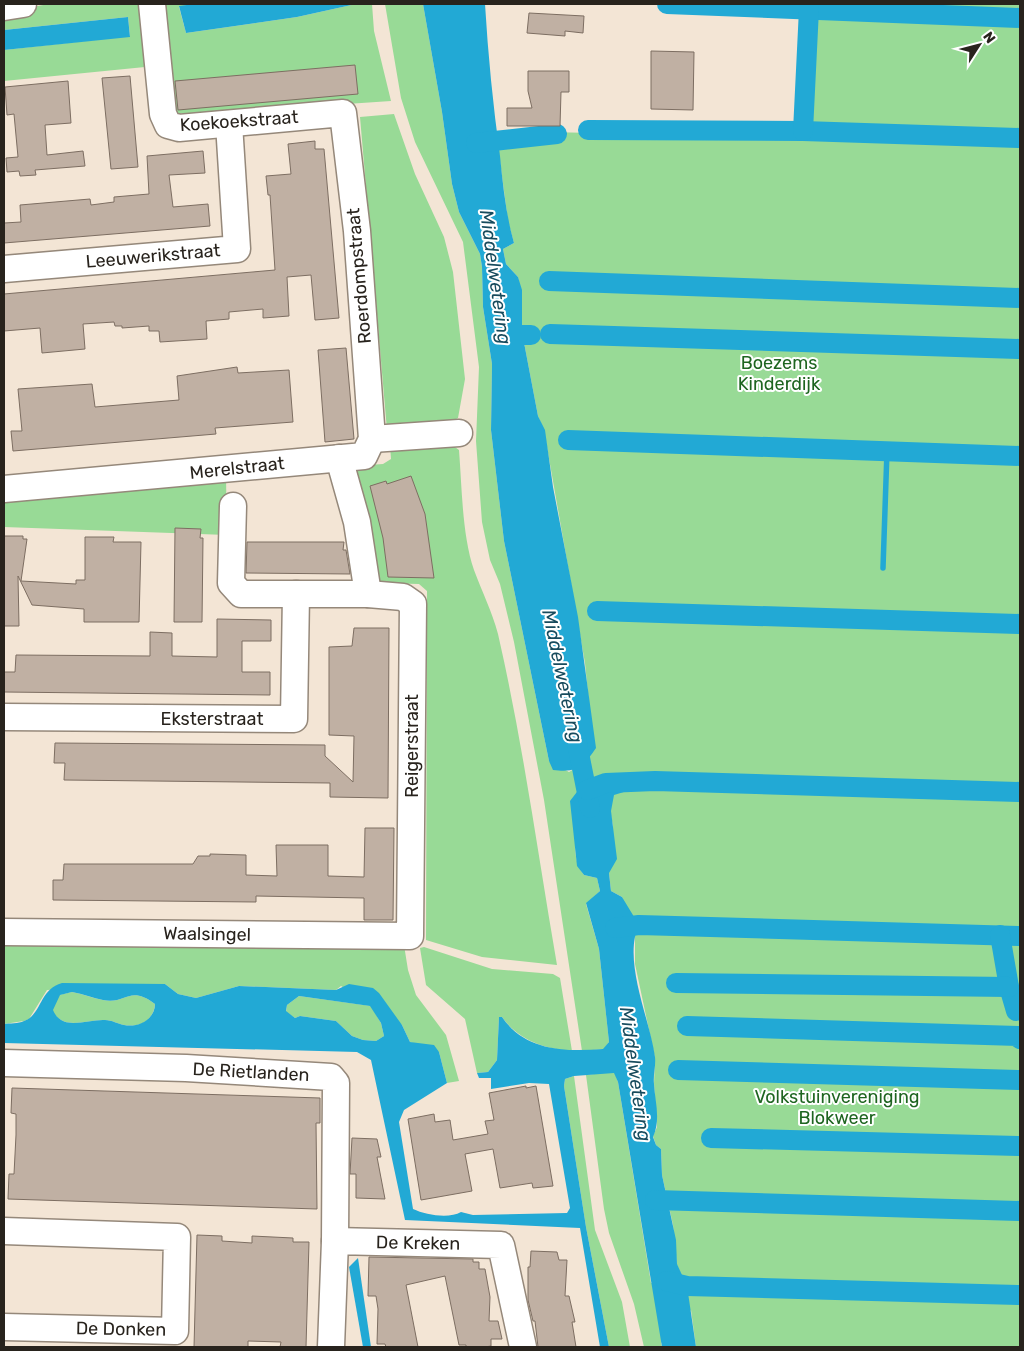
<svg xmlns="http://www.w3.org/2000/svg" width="1024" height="1351" font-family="Rubik,sans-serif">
  <rect width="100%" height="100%" fill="#f3e5d5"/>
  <g fill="#98da96">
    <polygon points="49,4 147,4 155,66 4,81 4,50 130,36 128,17 4,30 4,12"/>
    <polygon points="163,4 194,4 179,7 186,33 297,17 356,4 372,4 374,31 391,101 199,114 177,113 175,109"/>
    <path d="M385,4H423L442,112L452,184L459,212L480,254L482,267L483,307L492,364L491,430L504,541L549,761L569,772L586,762L591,723L585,663L544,430L538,416L522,332V304L518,277L506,264L503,249L514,243L508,221L496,131L595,133L599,122L803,130L813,5L779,4H1020V1347H696L691,1310L661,1343L662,1347H644L634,1304L609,1233L604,1209L586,1075L611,1072L615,1073L618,1082L651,1283H685L677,1265L673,1225L662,1175L661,1149L656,1145L653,1136L657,1127L654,1083L655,1058L635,964V934L622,897L611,891L609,873L613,826L603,775C590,804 561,846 584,875L597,878L600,891L586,904L599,949L609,1042L604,1049L582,1051L544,800L514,642L500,584L490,560L482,522L476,441L479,367L463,242L415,142L401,98Z"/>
    <polygon points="394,114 415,174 444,237 453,272 465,379 458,418 444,425 387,430 360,117"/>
    <path d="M445,440L459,450C462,488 462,535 474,570C482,592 492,611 498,634C523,743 538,855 557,965L482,957L426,940L427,591L419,584L379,583L341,467L383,464L391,459L390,445Z"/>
    <polygon points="226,476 227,535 4,527 4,495"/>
    <polygon points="4,940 404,945 408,970 416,995 446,1035 459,1081 447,1083 439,1052 410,1042 402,1025 341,986 336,990 239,986 196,998 178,994 165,984 47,990 29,1019 24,1021 4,1024"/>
    <path d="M424,947L492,969L553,974L560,978L572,1051C545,1049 518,1040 502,1017H499L497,1060L488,1072L477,1073L465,1019L426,985L420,948Z"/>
    <path d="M72,992C83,994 92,998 103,1000C126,1005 129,984 155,1004C154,1020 140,1028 124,1025C118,1024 112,1020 105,1020C87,1019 63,1032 52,1010L59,995Z"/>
    <polygon points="299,996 371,1006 381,1023 384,1036 376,1041 363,1040 352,1036 336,1021 300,1016 295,1018 286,1012 287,1005"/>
    <polygon points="574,1076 595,1230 622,1302 630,1347 609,1347 586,1227 564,1086 565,1079"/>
  </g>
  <g fill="#22a9d5" fill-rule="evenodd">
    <polygon points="194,4 356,4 297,17 186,33 179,6"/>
    <path d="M423,4H485C488,55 493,105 500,156C503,186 506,215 514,243L503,249L506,264L518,277L522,290V332L538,416L545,430L553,487L578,617L596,748C583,767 577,773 553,770L549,761L504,541L491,430L492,364L483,307L482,267L480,254L459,212L452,184L442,112Z"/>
    <polygon points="128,17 130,37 4,50 4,30"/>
    <path d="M603,775L606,783L816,785L627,791L614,795L611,811L617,859L609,873L611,891L622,897L639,925C622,960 650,1019 655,1057C656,1066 653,1075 654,1084C655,1102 661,1119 653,1137L656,1145L661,1149L662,1175L676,1240L677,1264L687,1286L696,1347H662L618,1082L614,1073L574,1076L565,1079L564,1086L586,1227L609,1347H600L580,1228L405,1220L371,1060L357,1052L4,1043V1024C10,1023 18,1024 24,1021C42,1015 39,989 62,983L165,984L178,994L196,998L239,986L336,990L349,984L373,988L379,993L402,1025L410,1042L434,1045L439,1052L447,1083L404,1110L399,1122L413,1209C426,1215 449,1219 461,1212L473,1215L567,1213L570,1208L549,1084L529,1083L491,1089V1078H479L477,1073L488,1072L497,1060L499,1017H502C525,1051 566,1052 603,1049L609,1042L599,949L586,903L600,891L597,878L584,875L577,866L570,801L583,784ZM72,992C83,994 93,998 103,1000C126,1005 129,984 155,1004C155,1019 139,1028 124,1025C118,1024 112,1020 105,1020C87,1019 62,1032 53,1010L60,995ZM299,996L370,1006L381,1023L384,1036L376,1041L363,1040L352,1036L336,1021L300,1016L295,1018L286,1011L287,1005Z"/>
    <polygon points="358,1258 371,1347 363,1347 349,1267"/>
  </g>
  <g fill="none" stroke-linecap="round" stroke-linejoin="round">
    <polyline stroke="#22a9d5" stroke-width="5.5" points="883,568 887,451"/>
    <g stroke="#22a9d5" stroke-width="20">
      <polyline points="667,4 1020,18"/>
      <polyline points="588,130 803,131 1020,138"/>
      <polyline points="803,131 809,9"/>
      <polyline points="476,143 557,134"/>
      <polyline points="549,281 1020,298"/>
      <polyline points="550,334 1020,349"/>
      <polyline points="505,335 531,335"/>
      <polyline points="568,440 1020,456"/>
      <polyline points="597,611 1020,624"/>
      <polyline points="576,738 590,808"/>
      <polyline points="587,790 606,783 655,781 1020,792"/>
      <polyline points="615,928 639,925 1020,936"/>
      <polyline points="1000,935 1009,987 1016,1011"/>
      <polyline points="676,983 1009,987"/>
      <polyline points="687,1026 1019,1036 1020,1039"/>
      <polyline points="678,1070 1020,1080"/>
      <polyline points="711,1138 1020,1146"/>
      <polyline points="655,1200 1020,1211"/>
      <polyline points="666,1281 687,1286 1020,1295"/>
    </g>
  </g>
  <g fill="#c0b0a3" stroke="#7d6e62">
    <polygon points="529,13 584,16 583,33 565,31 565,36 527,33"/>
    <polygon points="651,51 694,52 693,110 651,109"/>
    <polygon points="355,65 358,94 178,110 175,81"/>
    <polygon points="528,71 569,71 569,92 561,92 560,126 507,126 507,108 532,108 528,91"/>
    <polygon points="130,76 138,167 111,169 102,78"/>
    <polygon points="68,81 71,123 45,125 47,155 83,151 85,166 35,170 36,175 20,176 19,171 7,172 6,158 18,157 14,114 7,115 5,87"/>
    <polygon points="315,141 315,149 324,149 339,318 315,320 311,275 287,277 289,316 263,318 263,309 229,312 229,319 206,321 207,339 160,342 159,331 149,331 149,326 122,328 122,326 115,326 114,322 83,324 85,349 42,353 40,328 4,331 4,294 275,270 270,195 268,195 266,176 291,174 288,144"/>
    <polygon points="203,151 205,173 169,175 173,207 208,204 210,226 4,243 4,223 21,222 20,205 90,199 91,205 114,202 114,197 149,194 147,156"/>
    <polygon points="346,348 354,439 325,442 318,350"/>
    <polygon points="237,367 238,373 289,370 293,422 215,428 216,434 13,451 11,431 22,431 18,389 92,384 95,407 179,400 177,376"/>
    <polygon points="411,476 425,514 434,578 388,577 383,538 370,486 386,481 387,484"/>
    <polygon points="175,528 201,529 200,538 203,538 202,622 174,622"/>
    <polygon points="4,536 23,536 23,539 27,539 21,581 76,584 76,580 85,580 85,537 114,537 113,542 141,542 139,622 84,622 84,609 32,605 18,576 19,626 4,626"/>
    <polygon points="247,542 344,542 343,550 346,550 350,574 246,573"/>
    <polygon points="217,619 271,620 271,641 242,641 242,672 270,672 270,695 4,692 4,672 15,672 16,655 150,656 150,632 172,633 172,656 217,657"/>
    <polygon points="354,628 389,628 388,798 330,797 330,783 64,780 65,763 54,763 55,743 325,745 325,756 353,782 354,736 329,735 329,647 352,646"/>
    <polygon points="365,828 394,828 393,920 364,920 364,898 256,896 256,902 53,900 53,880 63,880 64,864 193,864 198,856 210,856 210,854 246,855 246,875 277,876 276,845 328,845 328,876 364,877"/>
    <polygon points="526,1086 526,1088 536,1086 553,1186 533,1188 532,1183 500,1188 493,1149 465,1154 472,1191 421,1200 408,1119 434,1114 435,1122 450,1120 453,1140 488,1134 485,1121 494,1120 489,1093"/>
    <polygon points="12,1088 320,1098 320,1123 316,1123 317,1209 8,1199 9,1174 14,1174 16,1135 16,1114 11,1113"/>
    <polygon points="352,1138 377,1139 381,1157 377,1157 385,1199 356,1198 356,1174 350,1174"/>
    <polygon points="197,1235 222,1236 222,1241 252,1243 252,1236 293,1238 293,1242 309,1242 306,1347 280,1347 281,1342 248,1341 248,1347 194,1347"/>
    <polygon points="531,1251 557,1252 559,1260 567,1260 565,1296 569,1296 575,1322 572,1322 576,1347 538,1347 535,1321 533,1321 528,1300 528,1267 530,1267"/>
    <polygon points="369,1257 473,1259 473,1262 479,1262 479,1269 485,1269 490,1297 489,1321 498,1321 502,1339 491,1339 491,1346 485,1347 466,1347 466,1345 459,1345 445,1276 406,1285 418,1347 386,1347 385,1344 377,1344 378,1309 376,1296 368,1296"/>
  </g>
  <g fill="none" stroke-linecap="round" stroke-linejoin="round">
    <defs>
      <g id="minor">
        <polyline points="4,7 23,4"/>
        <polyline points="4,269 237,249 229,124"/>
        <polyline points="372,439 459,433"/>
        <polyline points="4,489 364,456 372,439 357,231 343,113 179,128 168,125 163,114 152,4"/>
        <polyline points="233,506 231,583 241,594 368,594 357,522 339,458"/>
        <polyline points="4,717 294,719 296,594"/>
        <polyline points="4,932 410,936 413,604 403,597 368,594"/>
        <polyline points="4,1063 186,1068 331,1077 336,1083 335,1241"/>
        <polyline points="4,1231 177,1237 175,1331 4,1327"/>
        <polyline points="331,1347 335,1241 501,1245 523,1347"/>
      </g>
    </defs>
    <use href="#minor" stroke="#95887a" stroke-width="29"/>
    <use href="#minor" stroke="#fff" stroke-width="26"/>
  </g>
  <g text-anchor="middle" stroke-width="4" stroke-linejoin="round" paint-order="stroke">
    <g font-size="18" fill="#28231d" stroke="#fff">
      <text transform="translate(239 121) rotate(-4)" y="6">Koekoekstraat</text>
      <text transform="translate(153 256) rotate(-5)" y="6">Leeuwerikstraat</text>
      <text transform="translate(359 276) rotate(-95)" y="6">Roerdompstraat</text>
      <text transform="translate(237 468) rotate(-6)" y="6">Merelstraat</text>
      <text x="212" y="725">Eksterstraat</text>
      <text transform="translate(412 746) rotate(-90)" y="6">Reigerstraat</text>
      <text transform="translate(207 934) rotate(1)" y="6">Waalsingel</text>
      <text transform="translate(251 1072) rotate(3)" y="6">De Rietlanden</text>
      <text transform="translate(418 1243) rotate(1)" y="6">De Kreken</text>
      <text transform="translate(121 1329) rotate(1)" y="6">De Donken</text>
    </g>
    <g font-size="18" fill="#1e6520" stroke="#fff">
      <text x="779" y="369">Boezems<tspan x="779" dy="21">Kinderdijk</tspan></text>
      <text x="837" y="1103">Volkstuinvereniging<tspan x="837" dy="21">Blokweer</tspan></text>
    </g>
    <g font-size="19" font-style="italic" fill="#174b5d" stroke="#fff">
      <text transform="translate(496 277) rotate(82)" y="7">Middelwetering</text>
      <text transform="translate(563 676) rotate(78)" y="7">Middelwetering</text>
      <text transform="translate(636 1074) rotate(82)" y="7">Middelwetering</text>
    </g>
  </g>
  <rect width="1024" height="1351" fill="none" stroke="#28231d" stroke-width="10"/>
  <g transform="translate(979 45) rotate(54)" stroke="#ffffff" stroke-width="4" paint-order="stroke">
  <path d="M0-4L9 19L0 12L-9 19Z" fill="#28231d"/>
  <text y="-8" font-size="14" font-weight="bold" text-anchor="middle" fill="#28231d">N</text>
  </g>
</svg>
